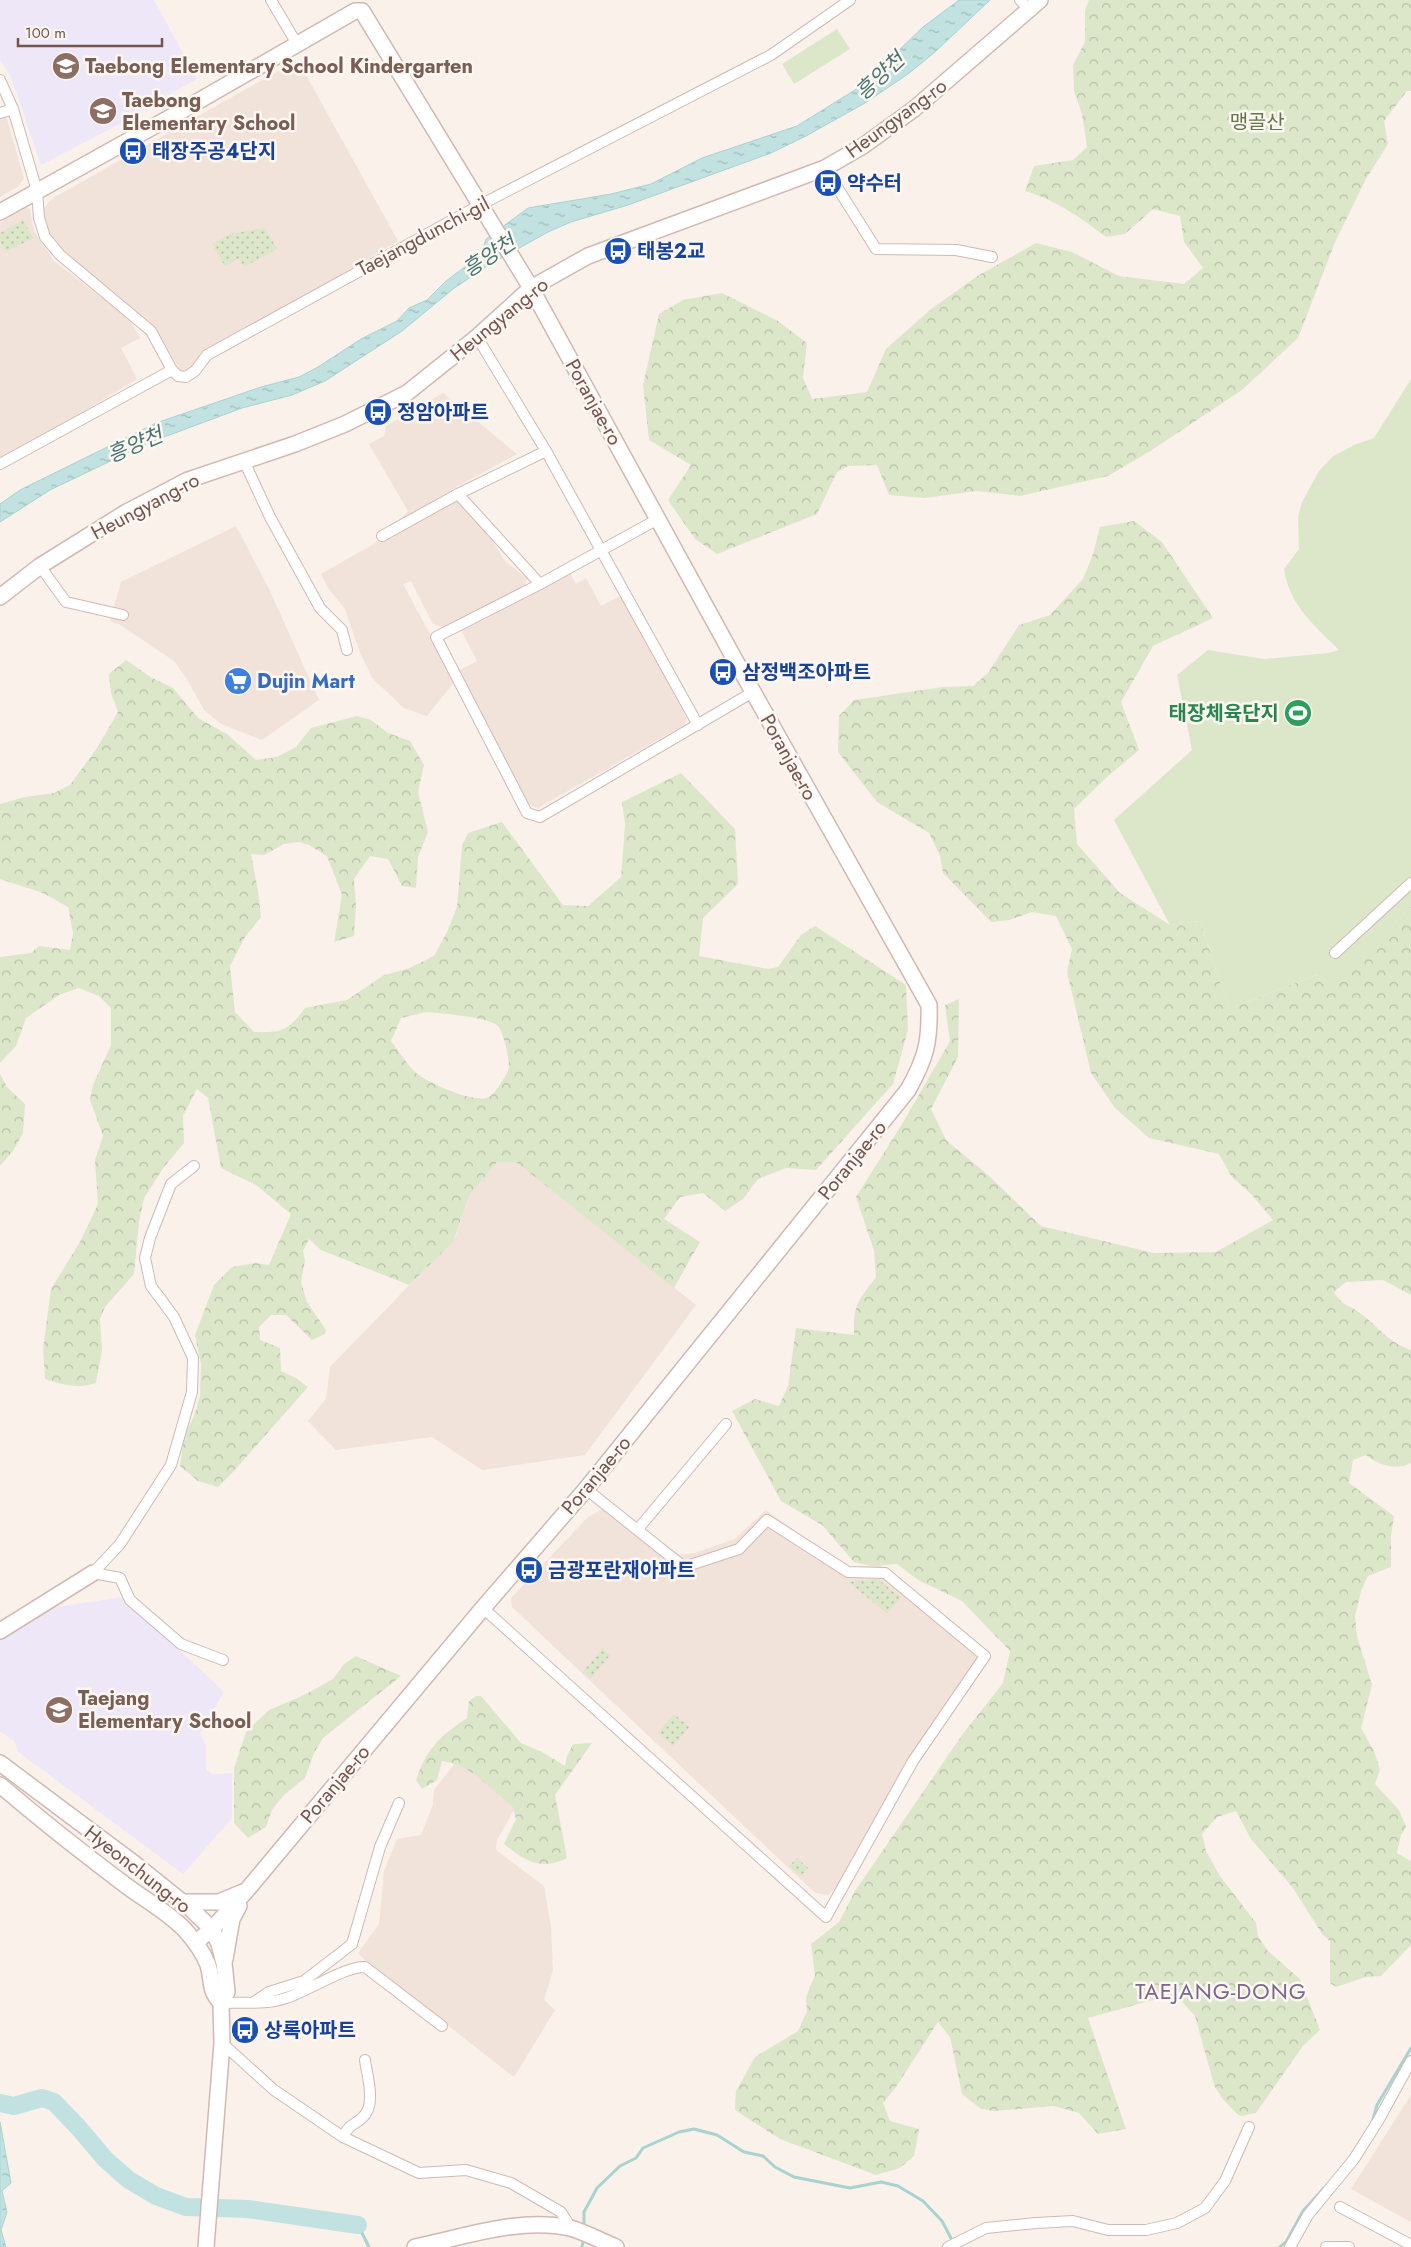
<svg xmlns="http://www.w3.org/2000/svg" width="1411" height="2247" font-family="Jost,'Noto Sans KR',sans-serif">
  <defs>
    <pattern id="green-dots" width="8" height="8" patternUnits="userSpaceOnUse" patternTransform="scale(1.25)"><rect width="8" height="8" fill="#dce7ca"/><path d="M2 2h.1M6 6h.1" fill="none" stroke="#b7bea6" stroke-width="1.8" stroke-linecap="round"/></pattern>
    <pattern id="forest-crowns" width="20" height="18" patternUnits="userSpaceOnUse" patternTransform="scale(1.25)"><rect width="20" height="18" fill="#dce7ca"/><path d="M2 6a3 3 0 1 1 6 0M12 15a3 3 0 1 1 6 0" fill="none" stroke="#b7bea6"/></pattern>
    <pattern id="water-ripples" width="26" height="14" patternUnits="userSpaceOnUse" patternTransform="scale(1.25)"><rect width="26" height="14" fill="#c1e2e0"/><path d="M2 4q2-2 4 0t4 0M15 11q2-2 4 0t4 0" fill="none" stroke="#a1bab8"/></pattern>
  </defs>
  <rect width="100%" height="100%" fill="#faf1eb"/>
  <g fill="#f1e2da">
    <polygon points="289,65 301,66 398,241 197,359 191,370 181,372 155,327 64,251 49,235 44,222 43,210 49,202 55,197"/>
    <polygon points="5,117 7,119 24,178 19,186 0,197 0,118"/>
    <polygon points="26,208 30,209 34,231 54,261 129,319 140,338 121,348 137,379 0,462 0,223"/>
    <polygon points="443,393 517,454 451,490 492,540 505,561 527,579 523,589 446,628 433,624 411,581 403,584 455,681 427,716 404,708 372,678 359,650 345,609 328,588 321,574 379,541 408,511 369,444 384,436 386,426"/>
    <polygon points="236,526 269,589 319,700 262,740 221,724 204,710 188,681 174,661 119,624 110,621 121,582"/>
    <polygon points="570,573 576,584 586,578 601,606 622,595 687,719 684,725 538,808 528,804 458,671 477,661 461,630"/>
    <polygon points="497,1162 516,1162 696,1305 585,1455 482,1470 432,1437 336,1450 308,1421 326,1399 330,1367 455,1238 469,1196"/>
    <polygon points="602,1509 616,1514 680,1555 695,1553 735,1539 766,1510 849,1569 879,1564 992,1657 975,1677 835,1889 828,1895 815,1893 512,1607 511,1598 587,1518"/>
    <polygon points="459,1758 520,1799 497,1840 496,1850 544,1886 551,1927 553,1970 544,2000 555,2010 514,2077 369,1964 358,1953 379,1924 384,1871 397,1839 421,1835 433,1805 434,1790"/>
    <polygon points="1411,2095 1411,2222 1351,2189"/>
  </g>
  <g fill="#eee7f7">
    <polygon points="0,0 154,0 197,79 149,105 137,115 41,165 11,77 0,59"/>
    <polygon points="123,1597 224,1692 200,1733 206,1746 206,1770 213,1774 232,1773 232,1818 183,1874 17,1751 15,1742 0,1731 0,1635 43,1609"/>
  </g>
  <g fill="url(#green-dots)">
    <polygon points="23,220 33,238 6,252 0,241 0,233"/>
    <polygon points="265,228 277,249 244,267 239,258 225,266 212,244 230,234"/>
    <polygon points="878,1579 901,1598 887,1613 848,1582"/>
    <polygon points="602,1648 610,1655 591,1678 583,1672"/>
    <polygon points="674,1714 689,1727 673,1746 658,1733"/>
    <polygon points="797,1858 808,1868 801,1876 789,1866"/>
  </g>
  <g fill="url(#forest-crowns)" fill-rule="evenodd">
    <path d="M1089,0H1411V91H1407L1384,121L1388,144L1366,179L1336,240L1298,338L1242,390L1152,450L1108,476L1020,496L977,491L925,498L889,495L877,465L848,466L837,472L817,514L717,554L695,539L668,500L691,465L649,440L643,385L659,314L683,300L722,293L778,321L807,343L803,378L812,399L867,392L886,349L931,309L979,275L1036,243L1072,252L1119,276L1184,284L1203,268L1184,242L1180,216L1153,209L1125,234L1106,237C1081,218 1056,200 1025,191L1034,166L1073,160L1087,147L1082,114L1074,91L1073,65L1085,42V10Z"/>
    <path d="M1134,521L1162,542L1213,618L1153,646L1121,702L1139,750L1107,777L1074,809L1077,844L1120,893L1170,925L1200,921L1229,1009L1316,975L1330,993L1411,906V1295L1383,1280L1346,1282L1334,1292C1342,1305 1345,1303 1357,1311C1378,1325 1384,1340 1411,1350V1463C1395,1471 1379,1465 1366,1455L1353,1460L1349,1483L1394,1516L1391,1536V1567L1368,1576L1361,1591L1355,1616L1357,1636L1372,1685L1361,1728L1374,1751L1380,1770L1375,1784L1399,1810L1406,1827L1401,1835L1397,1853L1411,1861V1945L1381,1976L1366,1977L1336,1987L1330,1983V1941L1322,1934L1293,1888L1251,1839L1236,1811L1217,1817L1202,1834L1206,1851L1220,1876L1256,1923L1258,1936L1267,1950L1300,1979L1320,2030L1303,2046L1256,2113L1242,2116L1237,2114L1221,2097L1214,2085L1195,2016L1175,1994L1088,2018L1126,2129L1098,2134L1079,2113L1054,2106L994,2111L981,2109L962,2094L950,2037L938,2022L896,2087L883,2103L890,2121L919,2129L914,2156L900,2168L876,2175L780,2139L735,2110L736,2091L755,2057L798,2031L807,2011L806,1997L815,1975L811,1944L839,1922L855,1891L962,1735L1003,1683L1010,1651L962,1601L918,1580L897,1564L871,1566L854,1562L822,1525L781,1501L732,1411L755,1399L779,1406L788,1386L796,1328L854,1335C853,1305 858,1301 876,1277L874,1251L856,1197L902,1124L950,1041L945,1005L959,999L958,1057L931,1109L946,1140L988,1175L1041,1226L1154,1253L1216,1252L1273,1220L1252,1195L1231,1176L1219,1154L1149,1138L1115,1108L1091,1073L1067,972L1072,949L1056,916L1032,912L1010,920L991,922L943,873L940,856L929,833L877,802L838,752L839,716L854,700L943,687L973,686L988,673L1019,625L1050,615L1083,579L1093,554L1100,527Z"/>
    <path d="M126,660L152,678L173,688L198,718L227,734L256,760L277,757L296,747L311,728L357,716L371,720L388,733L410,741L424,765L418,792L428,832L418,857L416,888L402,886L388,859L370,856L354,879L356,906L354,936L334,942L342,895L327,856L309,845L298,842L284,844L264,855L251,854L258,891L261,917L245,937L230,966L235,1012L254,1032C282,1033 289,1030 305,1008L347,1000L384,975L407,969L434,956L447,932L457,907L462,845L468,833L502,822L563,905L588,906L621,877L625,824L622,802L681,773L735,829L738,884L703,918L699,956L768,969L778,967L801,935L815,926L906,985L908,1030L893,1084L816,1170L786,1168L758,1179L743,1199L725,1211L703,1193L680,1197L664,1219L700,1242L674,1288L516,1162H497L469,1196L453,1242L409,1285L321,1250L309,1239L303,1251L305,1260L301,1282L307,1302L326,1330L325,1334L312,1340L286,1315H271L259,1327L260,1340L280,1348L281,1371L296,1378L308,1387L234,1471L218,1487L198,1481L180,1466L184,1437L194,1416L200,1396L201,1364L195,1335L214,1285L232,1267L255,1263L269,1265L291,1214L256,1185L221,1168L208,1098L197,1089L183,1116L184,1143L164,1167L144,1198L139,1222L134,1274L105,1307L100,1319L102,1350L96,1383C78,1389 63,1385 45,1379L43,1349L51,1289L80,1242L98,1204L95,1160L103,1136L90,1100L93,1085L111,1045V1008L99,996L79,988L59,995L26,1018L16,1046L0,1063V957L31,953L39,946L70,950L73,933L68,907L43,893L0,879V804L25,797L54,793L70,785L97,748L118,712L111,693L109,674ZM426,1012C441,1013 485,1017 497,1025C503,1030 510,1060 509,1068C507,1075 494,1096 487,1098C471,1102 425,1082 414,1071C407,1064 398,1050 391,1041L401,1018Z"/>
    <polygon points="0,1074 7,1087 25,1104 23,1133 13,1151 0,1166"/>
    <polygon points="356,1656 401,1676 323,1738 314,1753 305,1778 284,1795 272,1810 266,1827 248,1838 234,1823 234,1768 246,1732 269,1710 304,1695 333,1679 344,1664"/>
    <path d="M476,1696H481L521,1743L542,1752L565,1766L567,1756L573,1744L592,1743L555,1795L567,1858C540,1871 525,1861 504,1844L516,1819L513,1807L476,1775L459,1765L442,1761L437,1780L422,1789L416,1780C427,1748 439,1737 467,1718L469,1701Z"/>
  </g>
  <g fill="#dce7ca">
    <polygon points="837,29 850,49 794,84 782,64"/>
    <path d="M1411,379V906L1330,994L1316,975L1229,1009L1200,921L1170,925L1114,820L1192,750L1177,675L1208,650L1264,659L1328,653L1339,650C1315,626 1289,605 1284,569L1299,549L1298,517L1302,502L1319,471L1332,457L1354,445L1374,438Z"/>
  </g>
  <g fill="url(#water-ripples)" stroke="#a8d3d0">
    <polygon points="959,0 990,0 935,52 908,74 865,103 806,136 771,153 628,205 571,222 548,232 487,266 453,289 402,331 325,381 292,395 242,408 148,443 50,490 0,522 0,504 20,490 156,423 261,387 299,377 318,367 361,339 397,321 409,308 427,300 446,281 481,255 486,239 528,208 611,194 651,184 702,158 797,126 863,85 923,27"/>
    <polygon points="0,2122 11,2183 2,2191 7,2212 1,2230 6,2247 0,2247"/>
  </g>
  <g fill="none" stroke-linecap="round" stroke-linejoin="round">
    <g stroke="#a8d3d0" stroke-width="3">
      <polyline points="1372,2123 1377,2105 1411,2048"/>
      <polyline points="358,2225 369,2247"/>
      <polyline points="584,2227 584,2212 597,2188 620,2166 636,2158 643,2148 679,2132 694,2129 717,2135 744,2152 763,2156 775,2167 794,2177 850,2188 881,2182 898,2186 923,2201 942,2221 953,2242"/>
      <polyline points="582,2247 584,2238"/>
      <polyline points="1280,2247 1286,2242 1303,2211 1324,2188"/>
    </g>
    <polyline stroke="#c1e2e0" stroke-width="18" points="0,2103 14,2106 42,2098 54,2102 78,2127 105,2159 129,2180 156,2196 186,2207 248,2209 358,2225"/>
    <defs>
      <g id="street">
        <polyline points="271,0 297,44"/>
        <polyline points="1020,0 1030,11"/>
        <polyline points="0,80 13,109 37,191 39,218 45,237 60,255 151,331 172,370 178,376 186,377 195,371 207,355 480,205 771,55 850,0"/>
        <polyline points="0,113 13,109"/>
        <polyline points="825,168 876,249 956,250 992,257"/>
        <polyline points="477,337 546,451 698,725"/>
        <polyline points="244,461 270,517 320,608 342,630 347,650"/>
        <polyline points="0,464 172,370"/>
        <polyline points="458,494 540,584"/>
        <polyline points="658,519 540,584 436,637 527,813 540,817 753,692"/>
        <polyline points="382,536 458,494 546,451"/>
        <polyline points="40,566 66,602 123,615"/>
        <polyline points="1335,953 1411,883"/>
        <polyline points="638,1529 726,1424"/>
        <polyline points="93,1573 120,1544 171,1465 192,1392 193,1358 174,1317 151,1286 145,1258 150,1238 171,1184 194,1166"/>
        <polyline points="93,1573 120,1578 130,1600 181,1644 223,1660"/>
        <polyline points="483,1608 826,1917 913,1761 985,1656 885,1573 848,1572 767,1520 739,1549 684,1567 586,1489"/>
        <polyline points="254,2002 269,1992 304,1981 352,1944 380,1847 399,1803"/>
        <path d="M221,2003C244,2002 265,2005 286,1998C308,1991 346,1966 365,1967L442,2026"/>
        <polyline points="222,2043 274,2090 343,2137 419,2173 466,2170 511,2183 561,2212 571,2228"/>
        <path d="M343,2137C350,2123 352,2127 362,2118C377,2106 367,2076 365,2060"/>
        <polyline points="1340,2207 1411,2245"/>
        <polyline points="948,2247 986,2228 1036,2223 1073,2221 1108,2230 1146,2230 1177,2223 1205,2208 1225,2181 1249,2127"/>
        <polyline points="1290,2247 1308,2215 1354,2159 1378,2121 1411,2061"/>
        <polyline points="1326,2247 1349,2247"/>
      </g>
      <g id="secondary">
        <path d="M0,212L176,114L355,11H362L531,288L734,658L929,1005C930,1042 926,1058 908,1090L586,1489L483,1608L247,1890L212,1929L196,1942"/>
        <polyline points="0,597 40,566 125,513 188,480 295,444 345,424 407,393 477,337 531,288 588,256 825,168 863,146 914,109 1040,0"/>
        <polyline points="0,1631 93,1573"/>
        <polyline points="0,1763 135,1864 191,1909 212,1929 219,1944 224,1963 227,1992 221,2003 222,2043 206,2247"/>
        <path d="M0,1785C42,1821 84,1854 128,1887C147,1901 169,1913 185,1930C194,1940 203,1952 208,1965C213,1981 208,1989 221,2003"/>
        <polyline points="181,1902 219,1902 243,1892"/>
        <polyline points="225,1959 232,1919 239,1906"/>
        <path d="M415,2247C465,2237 519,2217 570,2228C585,2232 601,2241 616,2247"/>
      </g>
    </defs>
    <use href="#street" stroke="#cebab4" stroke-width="12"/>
    <use href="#secondary" stroke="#d0b9b2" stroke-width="18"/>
    <use href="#street" stroke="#fff" stroke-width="10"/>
    <use href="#secondary" stroke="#fff" stroke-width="15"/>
  </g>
  <defs>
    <symbol id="school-disc" viewBox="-11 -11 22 22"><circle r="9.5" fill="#8d6e63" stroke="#fdf6f1"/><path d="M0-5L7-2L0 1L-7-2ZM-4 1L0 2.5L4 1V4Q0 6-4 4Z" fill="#fff"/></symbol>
    <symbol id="bus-disc" viewBox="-11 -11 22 22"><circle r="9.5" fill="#1a4fb4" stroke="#fdf6f1"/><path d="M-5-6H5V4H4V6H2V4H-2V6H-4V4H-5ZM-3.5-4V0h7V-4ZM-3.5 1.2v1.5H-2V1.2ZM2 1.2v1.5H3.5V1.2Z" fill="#fff"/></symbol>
    <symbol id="supermarket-disc" viewBox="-11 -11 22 22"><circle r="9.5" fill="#3f7fe0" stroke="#fdf6f1"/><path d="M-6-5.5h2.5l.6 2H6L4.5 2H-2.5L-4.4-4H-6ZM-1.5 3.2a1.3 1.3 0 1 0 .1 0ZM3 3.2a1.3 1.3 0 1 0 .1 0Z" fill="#fff"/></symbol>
    <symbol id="stadium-disc" viewBox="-11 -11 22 22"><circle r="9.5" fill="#2e9e5b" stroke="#fdf6f1"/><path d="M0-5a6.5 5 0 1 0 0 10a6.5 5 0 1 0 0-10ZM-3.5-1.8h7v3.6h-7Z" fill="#fff"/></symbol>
  </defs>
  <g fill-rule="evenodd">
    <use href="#school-disc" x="50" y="50" width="32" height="32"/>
    <use href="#school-disc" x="87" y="95" width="32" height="32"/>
    <use href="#bus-disc" x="117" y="135" width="32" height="32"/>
    <use href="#bus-disc" x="812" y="167" width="32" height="32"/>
    <use href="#bus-disc" x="602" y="235" width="32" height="32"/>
    <use href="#bus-disc" x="362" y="396" width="32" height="32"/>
    <use href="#bus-disc" x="707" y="656" width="32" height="32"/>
    <use href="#supermarket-disc" x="222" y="665" width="32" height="32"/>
    <use href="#stadium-disc" x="1282" y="697" width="32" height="32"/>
    <use href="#bus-disc" x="513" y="1554" width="32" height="32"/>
    <use href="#school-disc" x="43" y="1694" width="32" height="32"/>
    <use href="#bus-disc" x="229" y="2014" width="32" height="32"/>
  </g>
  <g text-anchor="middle" stroke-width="5" stroke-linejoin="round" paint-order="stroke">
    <g font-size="20" font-weight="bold" fill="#785e54" stroke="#fdf6f1" text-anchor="start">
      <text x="85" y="73">Taebong Elementary School Kindergarten</text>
      <text x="122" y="107">Taebong<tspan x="122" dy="23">Elementary School</tspan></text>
      <text x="78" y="1705">Taejang<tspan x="78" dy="23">Elementary School</tspan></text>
    </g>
    <g font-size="20" fill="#735550" stroke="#fdf6f1">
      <text transform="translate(896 118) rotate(-36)" y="7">Heungyang-ro</text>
      <text transform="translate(423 236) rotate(-28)" y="7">Taejangdunchi-gil</text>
      <text transform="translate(499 319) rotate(-39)" y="7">Heungyang-ro</text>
      <text transform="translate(594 402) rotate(61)" y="7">Poranjae-ro</text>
      <text transform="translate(145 506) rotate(-28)" y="7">Heungyang-ro</text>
      <text transform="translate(789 757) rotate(61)" y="7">Poranjae-ro</text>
      <text transform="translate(852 1160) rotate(-51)" y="7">Poranjae-ro</text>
      <text transform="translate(596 1475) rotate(-50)" y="7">Poranjae-ro</text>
      <text transform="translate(335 1784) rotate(-50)" y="7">Poranjae-ro</text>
      <text transform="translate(138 1869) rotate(38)" y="7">Hyeonchung-ro</text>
    </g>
    <g font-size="20" fill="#61774a" stroke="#fdf6f1">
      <text x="1257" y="129">맹골산</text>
    </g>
    <g font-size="20" font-weight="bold" fill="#164399" stroke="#fdf6f1" text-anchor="start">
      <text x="152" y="158">태장주공4단지</text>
      <text x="847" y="190">약수터</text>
      <text x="637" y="258">태봉2교</text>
      <text x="397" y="419">정암아파트</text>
      <text x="742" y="679">삼정백조아파트</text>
      <text x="548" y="1577">금광포란재아파트</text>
      <text x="264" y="2037">상록아파트</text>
    </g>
    <g font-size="20" font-weight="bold" fill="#366cbe" stroke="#fdf6f1" text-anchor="start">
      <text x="257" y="688">Dujin Mart</text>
    </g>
    <g font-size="20" font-weight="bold" fill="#27864d" stroke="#fdf6f1" text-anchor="end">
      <text x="1279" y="720">태장체육단지</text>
    </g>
    <g font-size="21" font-style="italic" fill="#467673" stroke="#fdf6f1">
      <text transform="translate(880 76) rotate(-43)" y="7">흥양천</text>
      <text transform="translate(489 256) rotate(-33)" y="7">흥양천</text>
      <text transform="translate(135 445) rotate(-23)" y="7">흥양천</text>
    </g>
    <g font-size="22" letter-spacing="1" fill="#7a688e" stroke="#fdf6f1">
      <text x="1221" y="1999">TAEJANG-DONG</text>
    </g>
  </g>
  <path d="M18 38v8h144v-8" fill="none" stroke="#735550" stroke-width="2.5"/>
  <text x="25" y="38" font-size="15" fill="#735550" stroke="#fdf6f1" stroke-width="4" paint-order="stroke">100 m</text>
</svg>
